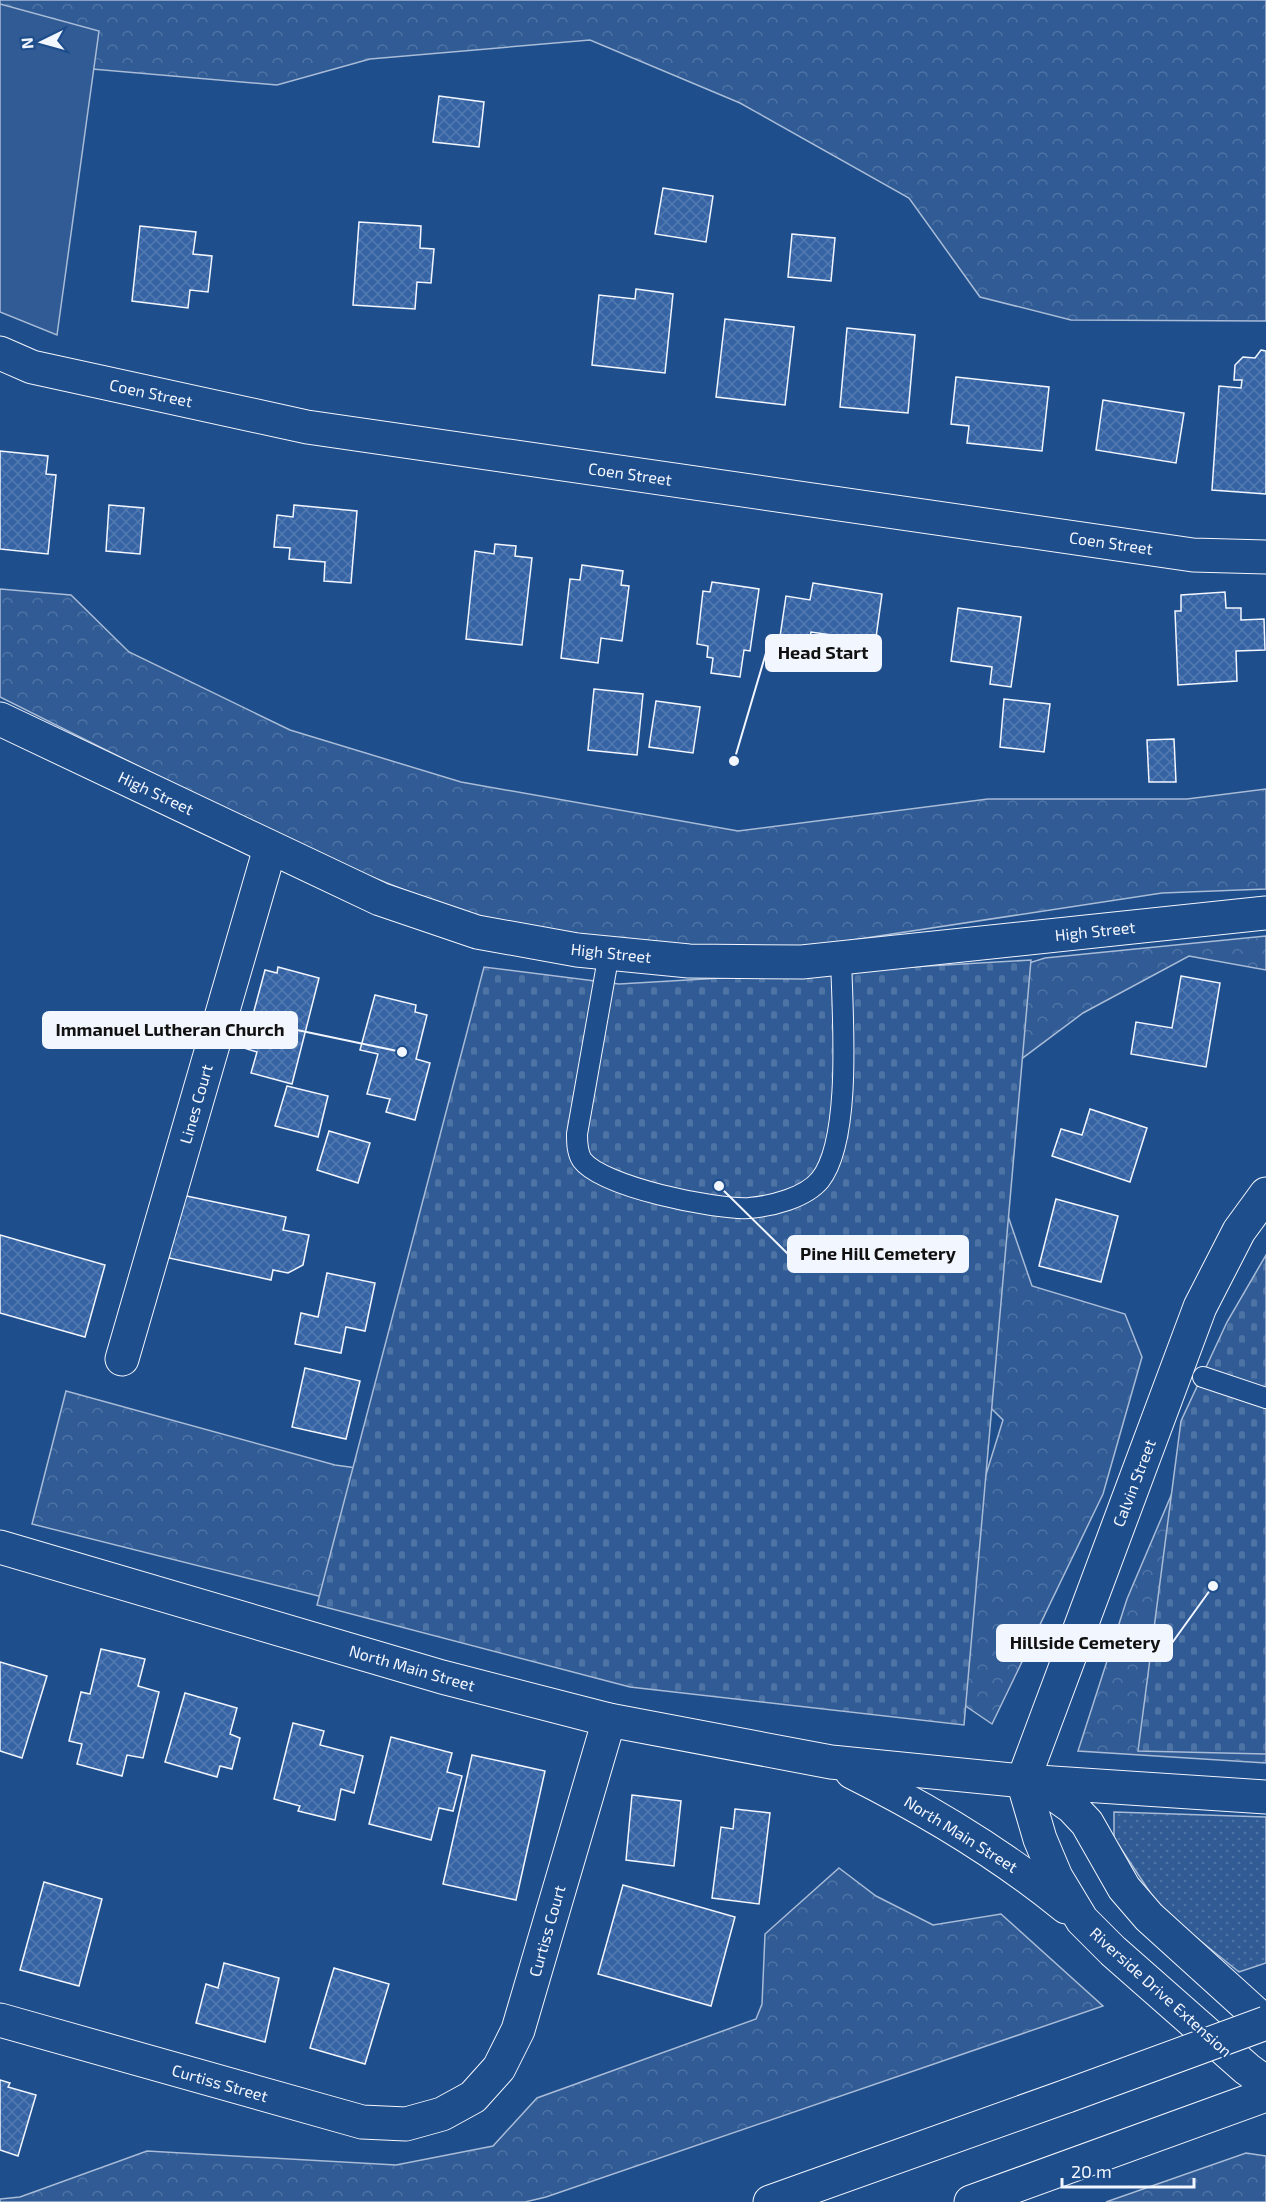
<svg xmlns="http://www.w3.org/2000/svg" width="1266" height="2202" font-family="'Exo 2',sans-serif">
  <defs>
    <pattern id="grass-dots" width="8" height="8" patternUnits="userSpaceOnUse" patternTransform="scale(1.5)"><rect width="8" height="8" fill="#305b95"/><path d="M2 2h.1M6 6h.1" fill="none" stroke="#4e73a5" stroke-width="1.8" stroke-linecap="round"/></pattern>
    <pattern id="forest-crowns" width="20" height="18" patternUnits="userSpaceOnUse" patternTransform="scale(1.5)"><rect width="20" height="18" fill="#305b95"/><path d="M2 6a3 3 0 1 1 6 0M12 15a3 3 0 1 1 6 0" fill="none" stroke="#4e73a5"/></pattern>
    <pattern id="cemetery-stones" width="16" height="16" patternUnits="userSpaceOnUse" patternTransform="scale(1.5)"><rect width="16" height="16" fill="#305b95"/><path d="M2 7V4a2 2 0 0 1 4 0v3zM10 15v-3a2 2 0 0 1 4 0v3z" fill="#4e73a5"/></pattern>
    <pattern id="building-cross-hatch" width="8" height="8" patternUnits="userSpaceOnUse" patternTransform="scale(1.5)"><rect width="8" height="8" fill="#3563a3"/><path d="M0 0l8 8M0 8l8-8" fill="none" stroke="#537ab1"/></pattern>
  </defs>
  <rect width="100%" height="100%" fill="#1f4e8c"/>
  <polygon fill="url(#grass-dots)" stroke="#a8bbd7" stroke-width="1.5" points="1114,1812 1266,1817 1266,1963 1239,1972 1161,1909 1114,1838"/>
  <g fill="url(#forest-crowns)" stroke="#a8bbd7" stroke-width="1.5">
    <polygon points="0,0 1266,0 1266,321 1071,320 980,297 909,198 740,103 590,40 370,59 277,85 0,61"/>
    <polygon points="0,589 71,595 129,652 290,730 461,782 738,831 988,799 1187,799 1266,789 1266,889 1162,893 813,946 670,949 474,918 310,852 0,697"/>
    <polygon points="1266,936 1266,970 1189,956 1083,1013 1000,1075 995,1178 1032,1286 1125,1314 1142,1357 1103,1494 992,1724 923,1677 1003,1420 919,1337 917,998 1045,958"/>
    <polygon points="1233,1350 1266,1685 1266,1763 1078,1751 1127,1599"/>
    <polygon points="66,1391 335,1465 611,1503 589,1664 32,1524"/>
    <polygon points="839,1868 876,1896 933,1925 1001,1914 1103,2006 546,2197 525,2202 0,2202 0,2199 20,2197 147,2151 396,2165 493,2146 537,2098 756,2019 762,2004 765,1934"/>
    <polygon points="1246,2153 1266,2156 1266,2202 1106,2202"/>
  </g>
  <g fill="url(#cemetery-stones)" stroke="#a8bbd7" stroke-width="1.5">
    <polygon points="1031,960 964,1725 630,1687 317,1605 484,967 619,984"/>
    <polygon points="1266,1255 1266,1754 1138,1751 1181,1421 1227,1322"/>
  </g>
  <polygon fill="#305b95" stroke="#a8bbd7" stroke-width="1.5" points="0,4 99,31 57,335 0,312"/>
  <g fill="url(#building-cross-hatch)" stroke="#f2f6ff" stroke-width="1.5">
    <polygon points="439,96 484,102 479,147 433,142"/>
    <polygon points="663,188 713,196 706,242 655,234"/>
    <polygon points="359,222 421,226 420,248 434,249 431,283 417,282 415,309 353,305"/>
    <polygon points="140,226 196,232 193,254 212,256 208,292 190,290 188,308 132,301"/>
    <polygon points="792,234 835,238 831,281 788,277"/>
    <polygon points="636,289 673,294 665,373 592,365 599,295 635,299"/>
    <polygon points="725,319 794,327 785,405 716,397"/>
    <polygon points="847,328 915,335 908,413 840,407"/>
    <polygon points="1261,350 1266,351 1266,494 1212,490 1219,386 1241,388 1242,380 1234,380 1235,365 1243,357 1255,358"/>
    <polygon points="956,377 1049,387 1042,451 967,443 969,426 951,424"/>
    <polygon points="1103,400 1184,413 1176,463 1096,450"/>
    <polygon points="0,451 48,456 46,474 56,475 48,554 0,549"/>
    <polygon points="109,505 144,508 140,554 106,551"/>
    <polygon points="294,505 357,511 351,583 324,581 325,562 289,559 290,548 274,547 277,515 293,517"/>
    <polygon points="495,544 516,546 515,556 532,558 522,645 466,639 475,551 494,554"/>
    <polygon points="582,565 623,571 621,585 629,586 622,641 601,638 598,663 561,658 570,579 580,580"/>
    <polygon points="712,582 759,589 750,651 744,650 740,677 711,673 713,658 707,657 708,646 697,644 703,591 710,592"/>
    <polygon points="813,583 882,594 873,659 850,656 853,638 811,632 807,661 777,657 786,596 810,600"/>
    <polygon points="1225,592 1226,608 1241,608 1241,620 1264,619 1265,650 1236,651 1237,681 1178,685 1175,611 1181,611 1181,595"/>
    <polygon points="958,608 1021,617 1011,687 990,684 992,667 951,661"/>
    <polygon points="594,689 643,694 637,755 588,750"/>
    <polygon points="1004,699 1050,704 1044,752 1000,747"/>
    <polygon points="656,701 700,707 693,753 649,747"/>
    <polygon points="1174,739 1176,782 1149,782 1147,740"/>
    <polygon points="278,967 319,978 292,1084 251,1073 257,1052 244,1048 265,970 277,973"/>
    <polygon points="1181,976 1220,983 1206,1067 1131,1054 1136,1022 1172,1028"/>
    <polygon points="375,995 416,1005 415,1012 427,1015 416,1059 430,1063 415,1120 386,1112 390,1099 367,1094 378,1054 360,1050"/>
    <polygon points="287,1086 328,1096 318,1137 275,1126"/>
    <polygon points="1090,1109 1147,1128 1130,1182 1052,1156 1061,1129 1082,1135"/>
    <polygon points="329,1131 370,1143 358,1183 317,1170"/>
    <polygon points="182,1195 286,1217 283,1230 309,1235 303,1265 288,1273 273,1270 271,1280 169,1258"/>
    <polygon points="1056,1199 1118,1216 1101,1282 1039,1266"/>
    <polygon points="0,1235 105,1265 85,1337 0,1313"/>
    <polygon points="327,1273 375,1283 365,1331 346,1327 341,1353 295,1344 301,1313 318,1317"/>
    <polygon points="305,1368 360,1381 346,1439 292,1427"/>
    <polygon points="101,1649 145,1659 138,1686 159,1692 143,1758 127,1755 122,1776 77,1764 82,1744 69,1741 81,1692 90,1694"/>
    <polygon points="0,1662 47,1676 22,1758 0,1751"/>
    <polygon points="185,1693 237,1708 230,1734 240,1738 232,1769 220,1766 217,1777 165,1762"/>
    <polygon points="293,1723 324,1731 320,1745 363,1756 354,1793 341,1789 335,1820 298,1811 300,1806 274,1799"/>
    <polygon points="391,1737 452,1753 447,1772 462,1776 453,1811 439,1808 431,1840 369,1824"/>
    <polygon points="472,1755 545,1771 516,1900 443,1884"/>
    <polygon points="632,1795 681,1801 674,1866 626,1860"/>
    <polygon points="735,1809 770,1813 759,1904 712,1898 721,1827 733,1829"/>
    <polygon points="44,1882 102,1899 79,1986 20,1970"/>
    <polygon points="623,1885 735,1917 711,2006 598,1974"/>
    <polygon points="224,1963 279,1978 265,2042 196,2023 206,1984 218,1988"/>
    <polygon points="334,1968 389,1984 365,2064 310,2048"/>
    <polygon points="0,2080 10,2083 8,2087 36,2095 18,2156 0,2150"/>
  </g>
  <g fill="none" stroke-linecap="round" stroke-linejoin="round">
    <defs>
      <g id="service">
        <path d="M609,953L577,1134C577,1142 577,1152 582,1160C602,1187 716,1210 749,1208C772,1206 805,1198 820,1180C853,1139 842,1010 841,957"/>
        <polyline points="1203,1377 1266,1398"/>
      </g>
      <g id="minor">
        <polyline points="0,353 32,367 307,427 1193,555 1266,557"/>
        <polyline points="122,1359 270,848"/>
        <polyline points="0,2020 362,2122 406,2124 442,2114 473,2097 499,2068 518,2030 609,1720"/>
      </g>
      <g id="tertiary">
        <polyline points="0,719 380,899 477,932 577,950 689,961 802,962 1266,913"/>
        <polyline points="1023,1781 1200,1307 1239,1231 1266,1194"/>
      </g>
      <g id="secondary">
        <polyline points="0,1547 442,1677 609,1720 831,1762 1023,1781 1052,1793 1072,1807 1087,1823 1124,1888 1149,1917 1266,2023"/>
        <path d="M852,1772C928,1810 1000,1853 1066,1907"/>
        <polyline points="1023,1781 1040,1839 1056,1877 1082,1920 1113,1951 1247,2069 1266,2083"/>
      </g>
      <g id="motorway">
        <polyline points="1023,1781 1266,1797"/>
        <polyline points="770,2202 1067,2096"/>
        <polyline points="971,2202 1266,2095"/>
      </g>
    </defs>
    <use href="#service" stroke="#f2f6ff" stroke-width="22"/>
    <use href="#minor" stroke="#f2f6ff" stroke-width="35"/>
    <use href="#tertiary" stroke="#f2f6ff" stroke-width="35"/>
    <use href="#secondary" stroke="#f2f6ff" stroke-width="35"/>
    <use href="#motorway" stroke="#f2f6ff" stroke-width="35"/>
    <use href="#service" stroke="#1f4e8c" stroke-width="20"/>
    <use href="#minor" stroke="#1f4e8c" stroke-width="33"/>
    <use href="#tertiary" stroke="#1f4e8c" stroke-width="33"/>
    <use href="#secondary" stroke="#1f4e8c" stroke-width="33"/>
    <use href="#motorway" stroke="#1f4e8c" stroke-width="33"/>
    <defs>
      <polyline id="motorway-bridge" points="1067,2096 1266,2023"/>
    </defs>
    <use href="#motorway-bridge" stroke="#f2f6ff" stroke-width="35" stroke-linecap="butt"/>
    <use href="#motorway-bridge" stroke="#1f4e8c" stroke-width="33"/>
  </g>
  <g text-anchor="middle" stroke-width="4.5" stroke-linejoin="round" paint-order="stroke">
    <g font-size="16" fill="#f2f6ff" stroke="#1f4e8c">
      <text transform="translate(151 393) rotate(12)" y="6">Coen Street</text>
      <text transform="translate(630 474) rotate(8)" y="6">Coen Street</text>
      <text transform="translate(1111 543) rotate(8)" y="6">Coen Street</text>
      <text transform="translate(156 793) rotate(25)" y="6">High Street</text>
      <text transform="translate(1095 931) rotate(-6)" y="6">High Street</text>
      <text transform="translate(611 953) rotate(6)" y="6">High Street</text>
      <text transform="translate(196 1104) rotate(-74)" y="6">Lines Court</text>
      <text transform="translate(1134 1483) rotate(-69)" y="6">Calvin Street</text>
      <text transform="translate(412 1668) rotate(16)" y="6">North Main Street</text>
      <text transform="translate(961 1834) rotate(32)" y="6">North Main Street</text>
      <text transform="translate(547 1931) rotate(-74)" y="6">Curtiss Court</text>
      <text transform="translate(1161 1992) rotate(42)" y="6">Riverside Drive Extension</text>
      <text transform="translate(220 2083) rotate(16)" y="6">Curtiss Street</text>
    </g>
  </g>
  <path fill="none" stroke="#f2f6ff" stroke-width="2" d="M734 761L766 653M402 1052L297 1030M719 1186L788 1254M1213 1586L1172 1643"/>
  <g fill="#f2f6ff" stroke="#1f4e8c" stroke-width="2">
    <circle cx="734" cy="761" r="6"/>
    <circle cx="402" cy="1052" r="6"/>
    <circle cx="719" cy="1186" r="6"/>
    <circle cx="1213" cy="1586" r="6"/>
  </g>
  <g fill="#f2f6ff" stroke="#f2f6ff" stroke-width="2">
    <rect x="766" y="635" width="115" height="36" rx="6"/>
    <rect x="43" y="1012" width="254" height="36" rx="6"/>
    <rect x="788" y="1236" width="180" height="36" rx="6"/>
    <rect x="997" y="1625" width="175" height="36" rx="6"/>
  </g>
  <g font-size="18" text-anchor="middle" font-weight="bold" fill="#111">
    <text x="823" y="659">Head Start</text>
    <text x="170" y="1036">Immanuel Lutheran Church</text>
    <text x="878" y="1260">Pine Hill Cemetery</text>
    <text x="1085" y="1649">Hillside Cemetery</text>
  </g>
  <g transform="translate(42 42) rotate(265)" stroke="#1f4e8c" stroke-width="4.5" paint-order="stroke">
  <path d="M0-4.5L10 22L0 15L-10 22Z" fill="#f2f6ff"/>
  <text y="-9" font-size="16" font-weight="bold" text-anchor="middle" fill="#f2f6ff">N</text>
  </g>
  <path d="M1062 2178v9h132v-9" fill="none" stroke="#f2f6ff" stroke-width="3"/>
  <text x="1071" y="2178" font-size="18" fill="#f2f6ff" stroke="#1f4e8c" stroke-width="4.5" paint-order="stroke">20 m</text>
</svg>
